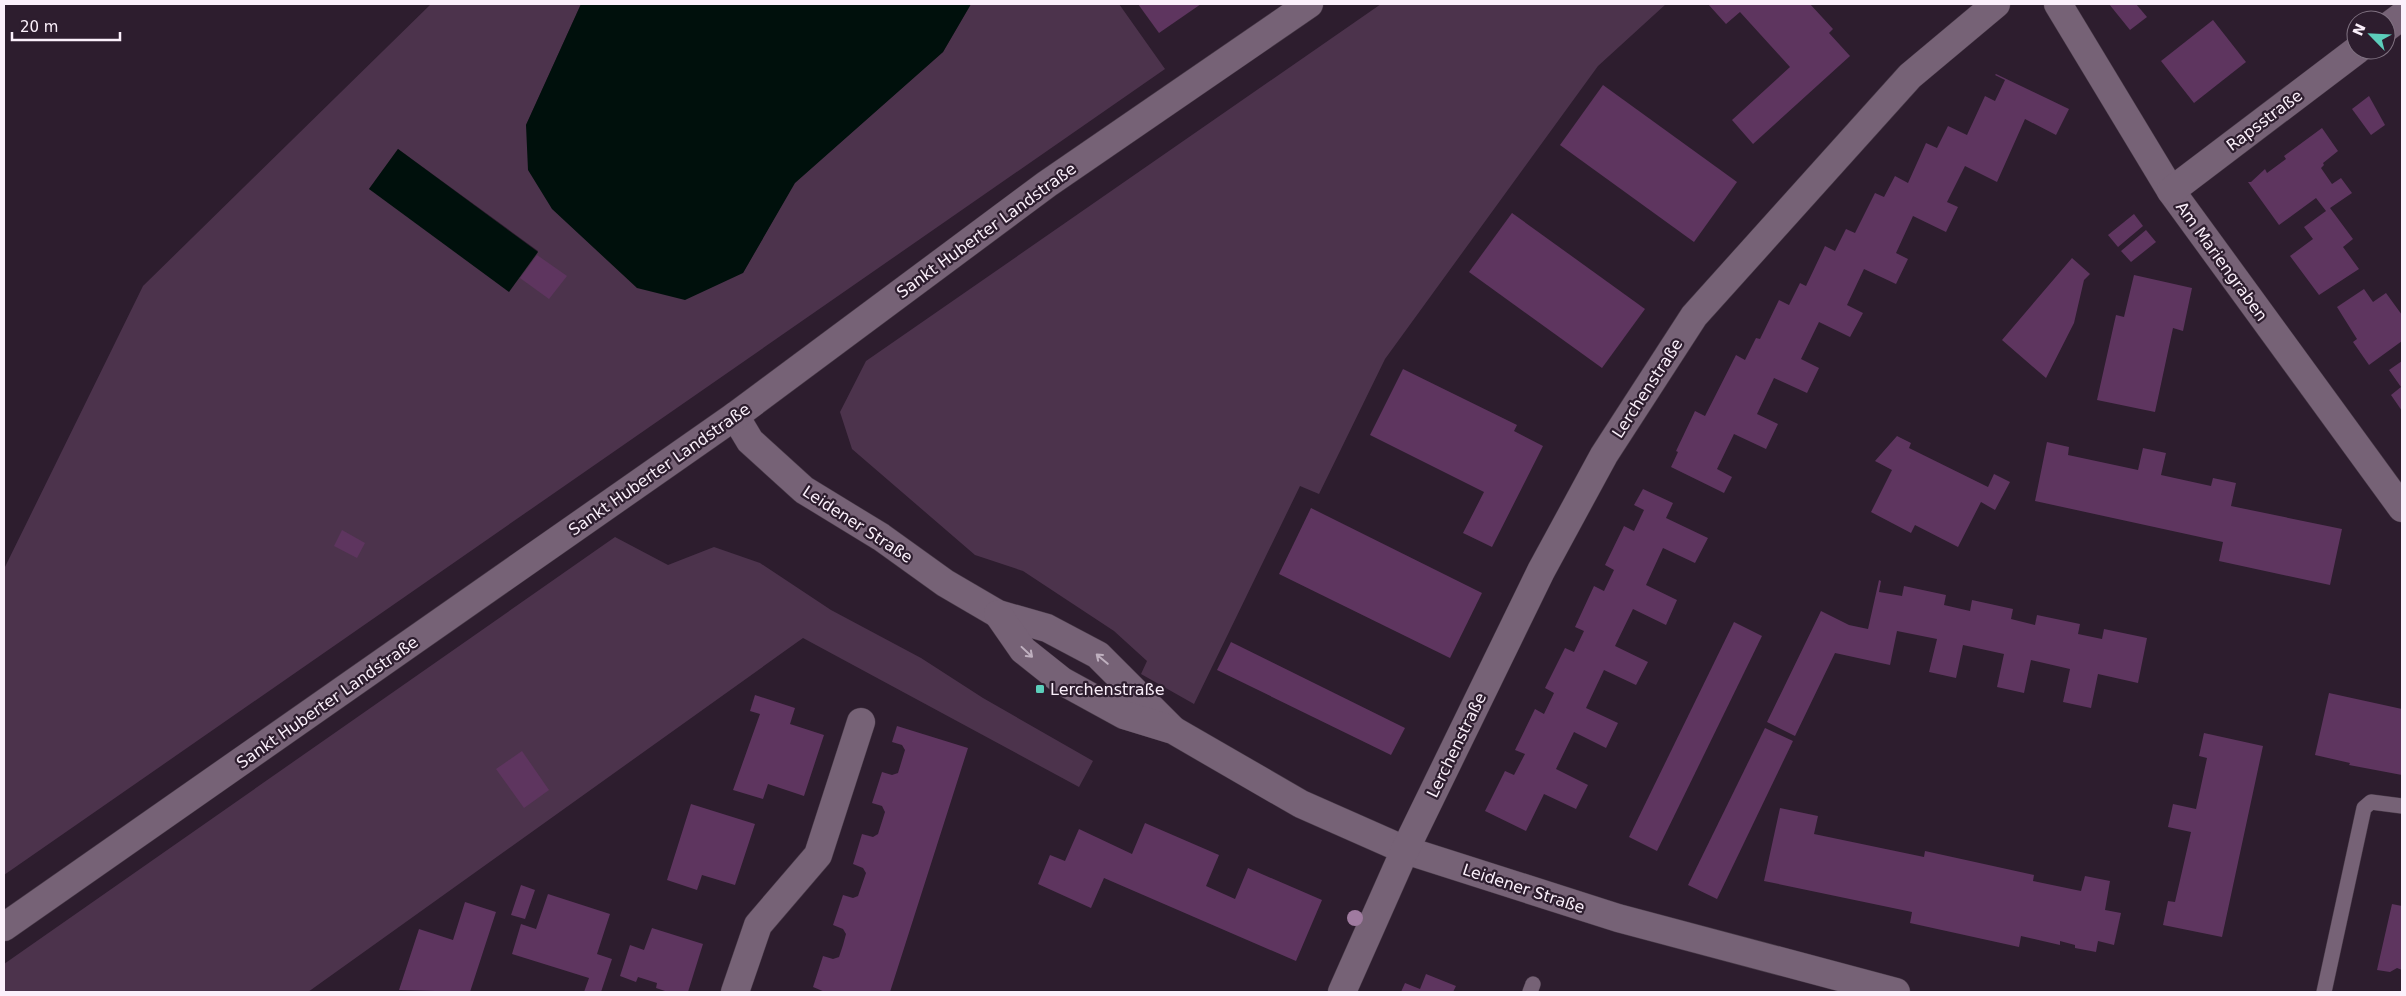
<svg xmlns="http://www.w3.org/2000/svg" width="2406" height="996" font-family="'DejaVu Sans',sans-serif">
  <rect width="100%" height="100%" fill="#2d1d2e"/>
  <g fill="#4c334c" fill-rule="evenodd">
    <path d="M431,4H581L526,125L743,273L794,183L943,52L971,4H1119L1165,69L4,875V569L143,286ZM398,149L538,251V252L369,189Z"/>
    <polygon points="1381,4 1666,4 1598,66 1385,359 1319,494 1300,486 1194,704 1141,674 1147,661 1114,631 1023,571 975,555 852,449 840,412 866,361"/>
    <polygon points="615,537 668,565 714,547 760,563 831,610 921,658 983,698 1093,761 1079,787 803,638 308,992 4,992 4,964"/>
  </g>
  <g fill="#00100c">
    <polygon points="581,4 971,4 943,52 795,183 743,273 685,300 637,288 552,209 528,170 526,125"/>
    <polygon points="398,149 538,252 509,292 369,189"/>
  </g>
  <g fill="#5e355f">
    <polygon points="1138,4 1201,4 1159,33"/>
    <polygon points="1708,4 1810,4 1833,29 1829,33 1850,56 1753,144 1732,120 1790,67 1740,12 1726,24"/>
    <polygon points="2109,4 2136,4 2147,17 2130,30"/>
    <polygon points="2213,20 2246,62 2194,103 2161,61"/>
    <polygon points="1996,74 2069,109 2056,135 2025,119 1997,182 1965,166 1947,202 1958,207 1946,232 1913,216 1896,253 1908,259 1896,284 1864,269 1847,305 1863,313 1850,337 1819,322 1801,359 1819,368 1807,393 1774,378 1757,414 1778,424 1766,449 1734,434 1717,469 1732,477 1724,493 1671,467 1678,452 1676,451 1695,411 1705,416 1736,355 1745,360 1756,338 1760,339 1779,300 1789,305 1800,283 1806,286 1825,246 1835,251 1846,229 1855,233 1875,193 1884,197 1895,176 1908,183 1926,143 1937,148 1948,126 1967,135 1985,96 1995,101 2005,80 1995,75"/>
    <polygon points="1603,85 1737,182 1694,242 1560,145"/>
    <polygon points="2369,96 2385,125 2371,135 2352,109"/>
    <polygon points="2322,128 2338,151 2323,163 2324,165 2321,168 2332,184 2341,178 2352,193 2330,208 2353,239 2343,247 2359,269 2319,295 2290,256 2313,239 2304,227 2326,211 2316,198 2279,225 2248,182 2251,182 2265,169 2267,173 2286,159 2284,156"/>
    <polygon points="1512,213 1645,309 1602,368 1469,272"/>
    <polygon points="2134,214 2143,226 2118,247 2108,235"/>
    <polygon points="2146,230 2156,242 2131,262 2121,251"/>
    <polygon points="537,255 567,276 549,299 520,278"/>
    <polygon points="2072,258 2090,274 2084,280 2074,323 2046,378 2002,340"/>
    <polygon points="2134,275 2192,288 2183,331 2173,328 2155,412 2097,400 2116,315 2124,317"/>
    <polygon points="2364,289 2373,302 2386,293 2402,315 2402,341 2369,365 2353,342 2357,339 2337,307"/>
    <polygon points="2402,361 2402,411 2391,395 2401,387 2389,370"/>
    <polygon points="1403,369 1517,425 1514,431 1543,446 1492,547 1463,533 1484,492 1370,435"/>
    <polygon points="1897,436 1911,443 1909,448 1988,487 1994,474 2010,482 1995,510 1981,502 1958,547 1915,525 1911,533 1871,512 1892,470 1875,461"/>
    <polygon points="2047,442 2069,447 2068,455 2138,470 2143,448 2166,453 2161,475 2211,486 2213,478 2236,483 2231,506 2342,529 2330,585 2219,561 2223,542 2035,501"/>
    <polygon points="1643,489 1673,503 1666,518 1708,538 1695,563 1663,548 1646,585 1677,600 1666,625 1633,609 1615,646 1648,662 1636,685 1604,670 1586,708 1618,723 1606,748 1574,732 1556,769 1588,785 1576,809 1544,794 1526,831 1485,811 1505,771 1514,775 1525,754 1515,750 1535,709 1544,714 1554,693 1545,688 1565,648 1574,652 1584,631 1575,627 1594,586 1604,591 1614,570 1605,565 1624,526 1634,531 1644,510 1634,505"/>
    <polygon points="1311,508 1482,593 1450,658 1279,574"/>
    <polygon points="342,530 365,543 357,558 334,546"/>
    <polygon points="1879,580 1881,581 1879,592 1902,596 1904,586 1946,595 1944,605 1970,611 1972,600 2013,609 2011,619 2035,625 2037,615 2080,624 2078,634 2102,639 2104,629 2147,638 2138,683 2098,674 2091,708 2063,702 2070,669 2031,660 2024,693 1997,687 2004,654 1963,645 1956,678 1929,672 1937,639 1897,631 1890,665 1835,653 1795,736 1767,722 1821,611 1849,625 1868,629"/>
    <polygon points="1734,622 1762,636 1657,851 1629,837"/>
    <polygon points="1231,642 1405,728 1391,755 1217,670"/>
    <polygon points="2329,693 2402,709 2402,775 2349,765 2350,763 2315,755"/>
    <polygon points="755,695 795,708 790,724 824,735 804,796 768,784 763,799 733,790 760,714 750,711"/>
    <polygon points="897,726 968,748 890,992 825,992 813,987 823,956 833,959 839,957 843,945 846,934 843,929 833,925 843,895 853,898 858,896 866,873 863,868 853,864 862,834 873,837 878,834 885,812 882,806 872,803 882,772 892,775 898,773 905,750 902,745 892,742"/>
    <polygon points="1765,728 1793,741 1717,899 1688,885"/>
    <polygon points="2204,733 2263,746 2222,937 2163,925 2168,901 2175,902 2191,832 2168,827 2173,804 2196,809 2207,758 2199,756"/>
    <polygon points="522,751 549,790 524,808 496,769"/>
    <polygon points="691,804 755,824 735,885 702,875 697,890 667,880"/>
    <polygon points="1780,808 1818,816 1814,834 1924,857 1925,851 2034,875 2033,881 2081,891 2085,876 2110,881 2105,910 2121,913 2114,945 2098,941 2096,952 2075,948 2075,945 2060,941 2060,945 2021,936 2019,947 1910,923 1912,912 1764,881"/>
    <polygon points="1145,823 1219,855 1206,886 1235,899 1248,868 1322,900 1296,961 1104,878 1091,908 1038,884 1050,855 1065,861 1079,829 1132,854"/>
    <polygon points="521,885 535,890 525,919 511,915"/>
    <polygon points="548,894 610,914 597,954 612,959 601,992 584,992 589,978 512,954 521,924 536,929"/>
    <polygon points="465,902 496,912 470,992 399,990 419,929 453,940"/>
    <polygon points="2392,904 2402,906 2402,970 2397,968 2390,972 2377,970"/>
    <polygon points="652,928 703,944 688,992 668,992 656,988 657,983 638,977 636,982 620,976 630,945 644,950"/>
    <polygon points="1426,974 1456,986 1453,992 1401,992 1405,983 1420,989"/>
  </g>
  <g fill="none" stroke-linecap="round" stroke-linejoin="round">
    <defs>
      <g id="lane">
        <polyline points="1530,992 1533,984"/>
        <polyline points="2324,992 2364,808 2371,802 2402,806"/>
      </g>
      <g id="street">
        <polyline points="2058,4 2171,191 2402,508"/>
        <polyline points="2386,28 2402,16"/>
        <polyline points="2171,191 2357,50"/>
        <polyline points="735,416 750,441 804,490 881,537 945,583 998,614 1047,628 1098,655 1172,729"/>
        <polyline points="998,614 1023,650 1062,681 1124,715 1173,730 1301,804 1405,850 1618,918 1896,992"/>
        <polyline points="735,992 758,925 818,855 861,722"/>
        <polyline points="1342,992 1405,850 1541,571 1604,455 1694,316 1910,76 1996,4"/>
      </g>
      <polyline id="secondary" points="4,927 735,416 1047,184 1309,4"/>
    </defs>
    <use href="#lane" stroke="#483a48" stroke-width="16"/>
    <use href="#street" stroke="#483a48" stroke-width="29"/>
    <use href="#secondary" stroke="#483a48" stroke-width="29"/>
    <use href="#lane" stroke="#766276" stroke-width="15"/>
    <use href="#street" stroke="#766276" stroke-width="28"/>
    <use href="#secondary" stroke="#766276" stroke-width="28"/>
  </g>
  <circle fill="#a07ba0" cx="1355" cy="918" r="8"/>
  <defs><path id="oneway-shaft" d="M-6 0H5M1.5-3L5.5 0L1.5 3" fill="none" stroke-width="1.6" stroke-linecap="round" stroke-linejoin="round" transform="scale(1.25)"/></defs>
  <g stroke="#bfb0bf">
    <use href="#oneway-shaft" transform="translate(1027 652) rotate(43)"/>
    <use href="#oneway-shaft" transform="translate(1102 659) rotate(-140)"/>
  </g>
  <rect fill="#5ccebb" stroke="#2d1d2e" stroke-width="2" x="1035" y="684" width="10" height="10" rx="2.5"/>
  <g text-anchor="middle" stroke-width="4.5" stroke-linejoin="round" paint-order="stroke">
    <g font-size="16" fill="#fbf0fb" stroke="#2d1d2e">
      <text transform="translate(2264 120) rotate(-37)" y="6">Rapsstraße</text>
      <text transform="translate(986 230) rotate(-36)" y="6">Sankt Huberter Landstraße</text>
      <text transform="translate(2222 261) rotate(54)" y="6">Am Mariengraben</text>
      <text transform="translate(1647 388) rotate(-57)" y="6">Lerchenstraße</text>
      <text transform="translate(659 469) rotate(-35)" y="6">Sankt Huberter Landstraße</text>
      <text transform="translate(858 524) rotate(33)" y="6">Leidener Straße</text>
      <text transform="translate(327 702) rotate(-35)" y="6">Sankt Huberter Landstraße</text>
      <text transform="translate(1456 745) rotate(-64)" y="6">Lerchenstraße</text>
      <text transform="translate(1524 888) rotate(18)" y="6">Leidener Straße</text>
    </g>
    <g font-size="16" fill="#fbf0fb" stroke="#2d1d2e" text-anchor="start">
      <text x="1050" y="695">Lerchenstraße</text>
    </g>
  </g>
  <rect width="2406" height="996" fill="none" stroke="#fbf0fb" stroke-width="10"/>
  <g transform="translate(2371 35) rotate(294)"><circle r="24" fill="#2d1d2e" stroke="#7f7180"/>
  <path d="M0-4L9 19L0 12L-9 19Z" fill="#5ccebb"/>
  <text y="-8" font-size="14" font-weight="bold" text-anchor="middle" fill="#fbf0fb">N</text>
  </g>
  <path d="M12 32v8h108v-8" fill="none" stroke="#fbf0fb" stroke-width="2.5"/>
  <text x="20" y="32" font-size="15" fill="#fbf0fb" stroke="#2d1d2e" stroke-width="4" paint-order="stroke">20 m</text>
</svg>
